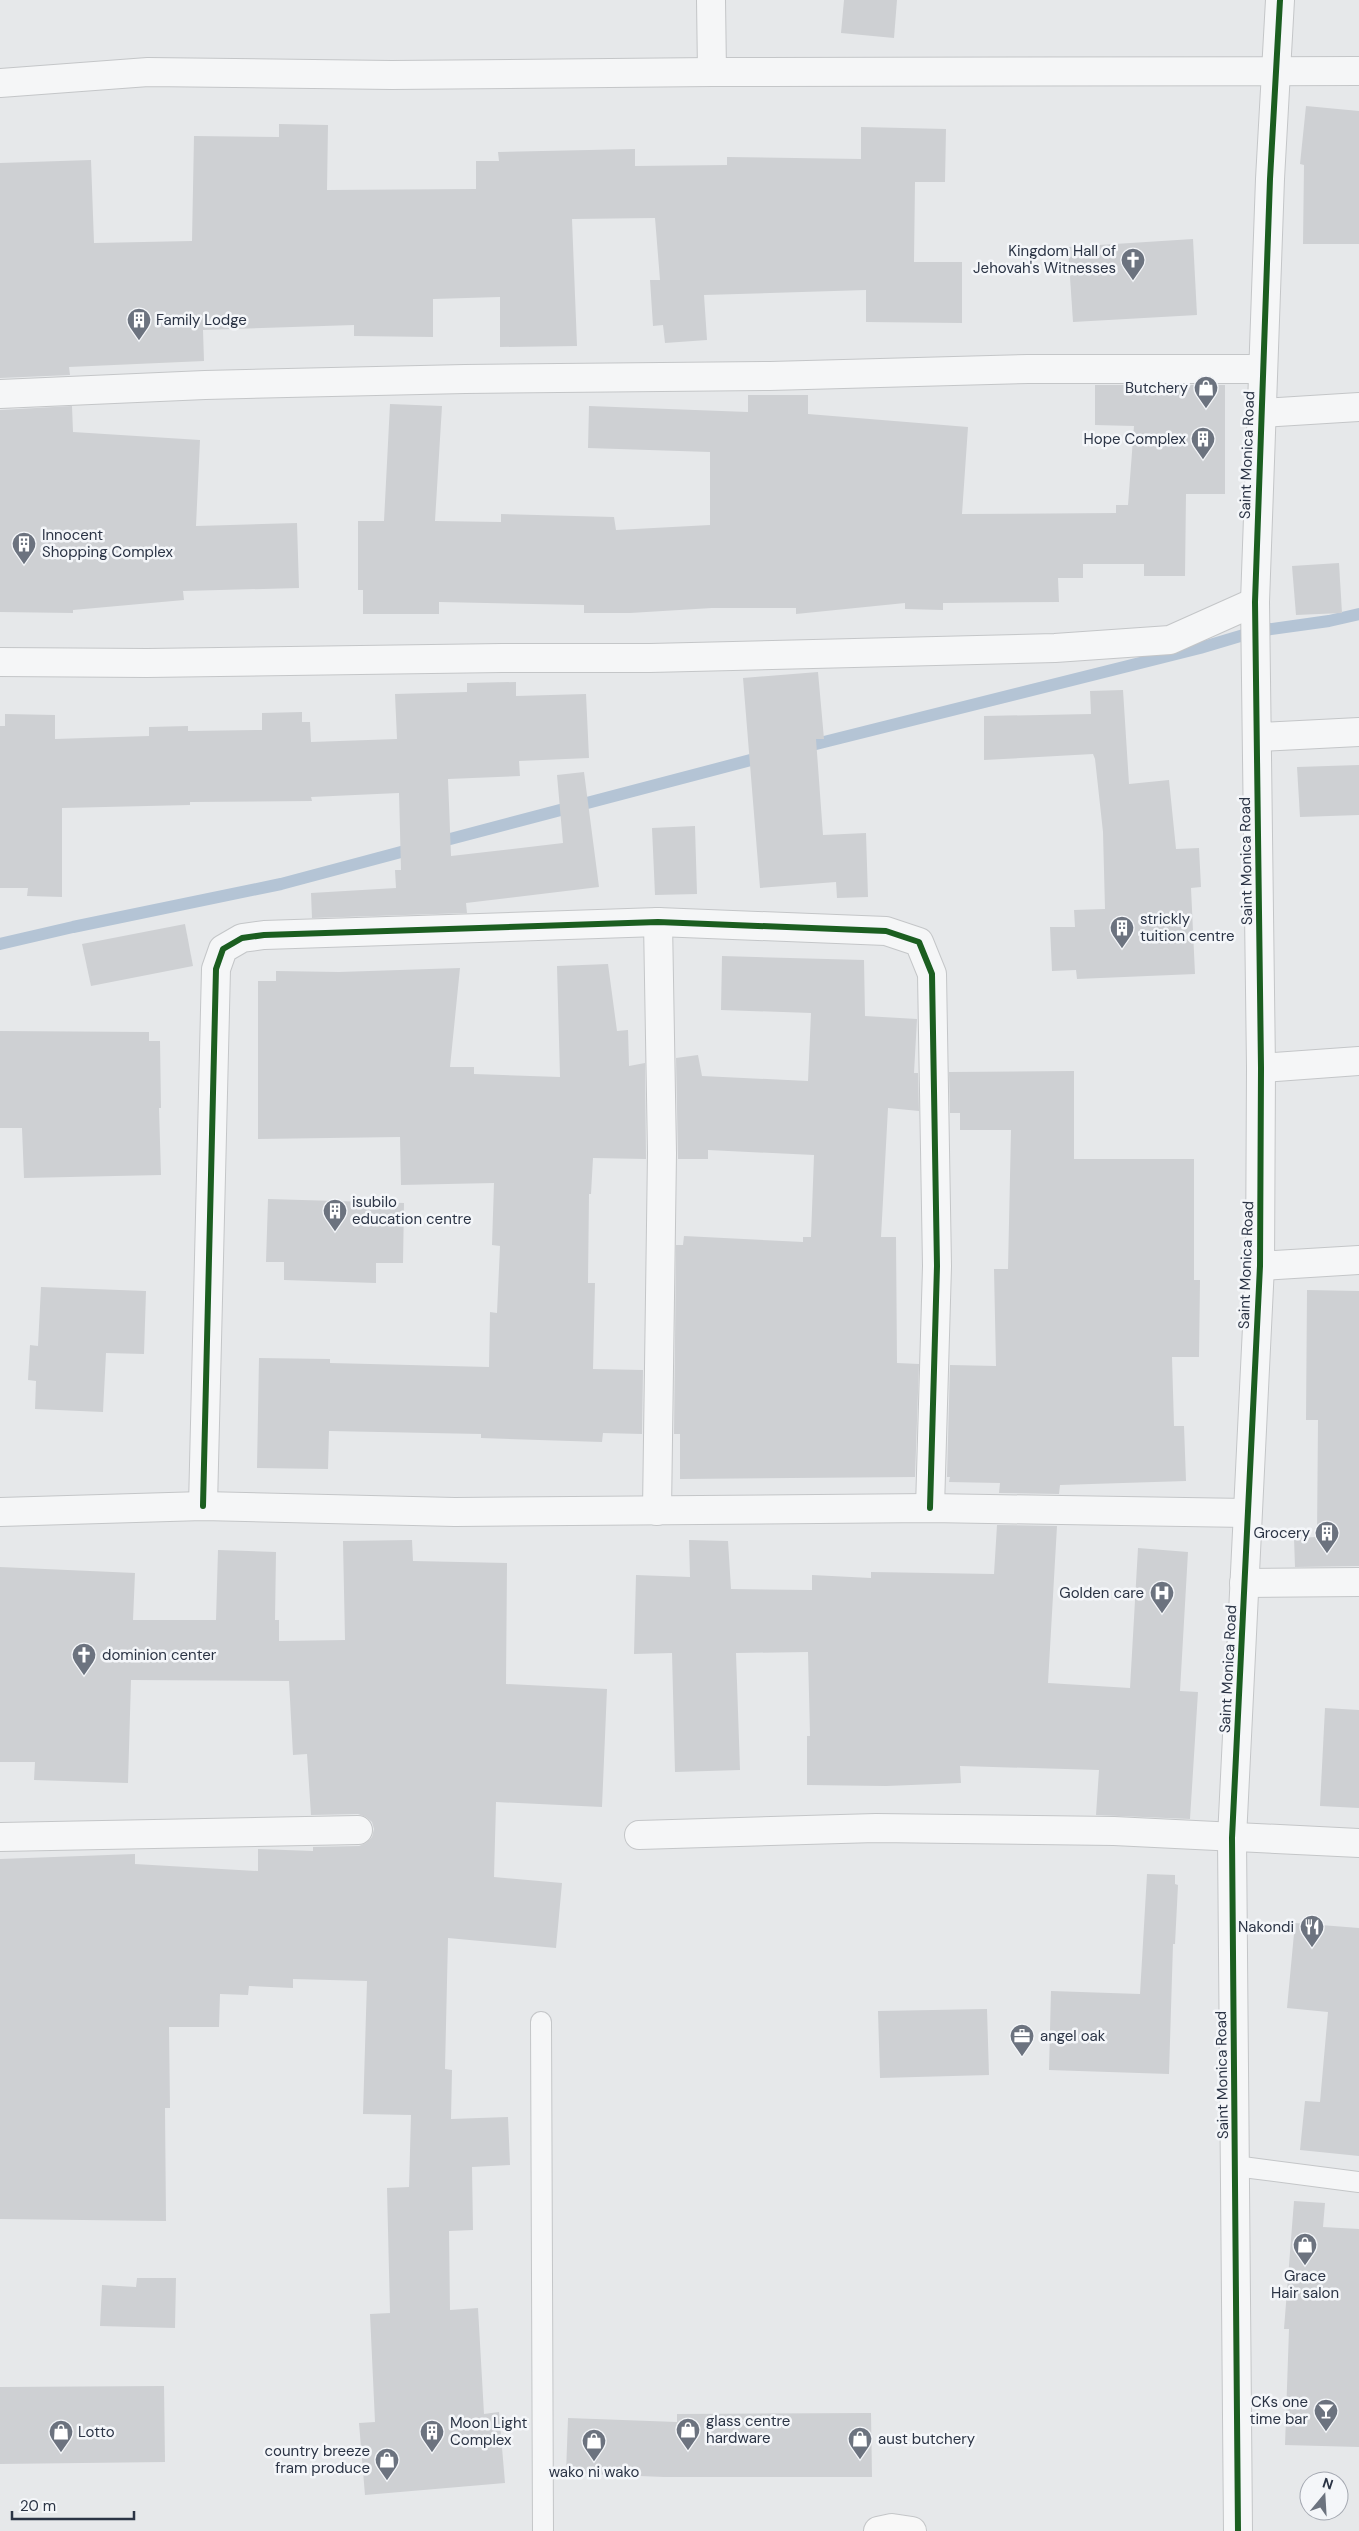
<svg xmlns="http://www.w3.org/2000/svg" width="1359" height="2531" font-family="'DM Sans',sans-serif">
  <rect width="100%" height="100%" fill="#e6e8ea"/>
  <g fill="none" stroke-linecap="round" stroke-linejoin="round">
    <g stroke="#b4c4d5" stroke-width="12">
      <polyline points="800,748 1200,648 1257,631 1329,621 1359,614"/>
      <polyline points="435,843 766,756"/>
      <polyline points="0,944 73,927 281,884 416,848"/>
    </g>
  </g>
  <g fill="#ced0d3">
    <polygon points="844,0 897,0 894,38 841,33"/>
    <polygon points="1306,106 1359,111 1359,244 1303,244 1304,165 1300,164"/>
    <polygon points="279,124 328,125 327,190 476,189 476,161 499,161 498,152 635,149 635,166 727,165 727,157 861,159 861,127 946,129 945,182 915,182 914,262 962,262 962,323 866,322 866,290 704,295 707,340 665,343 663,325 653,326 650,280 660,280 655,218 572,219 577,346 500,347 500,297 433,299 433,337 354,336 354,325 203,330 204,361 69,367 70,375 0,378 0,163 91,160 94,243 192,241 194,136 279,137"/>
    <polygon points="1193,239 1197,315 1073,322 1068,247"/>
    <polygon points="1095,385 1225,385 1225,494 1186,494 1185,576 1144,576 1144,564 1083,564 1083,578 1058,578 1059,602 943,603 943,610 905,609 905,603 796,614 796,608 712,608 630,613 584,613 584,605 439,602 439,614 363,614 363,590 358,590 358,521 384,521 390,404 442,406 435,521 501,522 501,514 614,517 616,530 710,525 710,452 588,448 589,406 748,412 748,395 808,395 808,414 968,427 962,514 1116,513 1116,505 1128,505 1134,426 1095,425"/>
    <polygon points="72,406 73,432 200,440 196,526 297,523 299,588 183,591 184,600 73,610 73,613 0,612 0,410"/>
    <polygon points="1339,563 1342,613 1296,615 1292,566"/>
    <polygon points="818,672 824,739 816,739 823,835 866,833 868,897 837,898 836,882 760,888 743,678"/>
    <polygon points="516,682 516,696 586,694 589,758 519,761 520,776 448,779 451,856 563,843 557,775 584,772 599,887 466,903 467,913 312,918 311,893 396,888 395,870 401,870 399,793 311,797 312,801 190,802 190,805 62,808 62,897 27,896 28,888 0,888 0,726 5,726 5,714 55,715 55,739 149,736 149,727 188,726 188,731 262,730 262,713 302,712 302,722 310,722 311,742 397,739 395,694 467,692 467,683"/>
    <polygon points="1123,690 1129,784 1169,780 1176,849 1199,848 1201,887 1191,888 1195,974 1077,979 1076,970 1052,971 1050,927 1075,927 1074,910 1105,909 1103,832 1095,759 1093,754 984,760 984,716 1091,714 1090,691"/>
    <polygon points="1359,765 1359,815 1300,817 1297,767"/>
    <polygon points="695,826 697,894 655,895 652,828"/>
    <polygon points="185,924 193,966 91,986 82,944"/>
    <polygon points="722,956 864,960 865,1016 917,1019 914,1073 918,1073 919,1111 888,1108 881,1237 896,1237 897,1363 919,1364 915,1477 680,1479 680,1434 674,1434 676,1245 683,1245 684,1236 803,1242 803,1237 811,1237 814,1155 708,1150 708,1159 678,1159 676,1058 698,1055 702,1076 808,1081 811,1013 721,1010"/>
    <polygon points="608,964 617,1031 628,1030 629,1066 645,1063 646,1159 593,1158 591,1194 589,1194 588,1283 595,1283 593,1369 643,1370 642,1434 603,1433 602,1442 481,1438 481,1434 329,1431 328,1469 257,1468 259,1358 330,1359 330,1363 489,1367 490,1312 497,1313 500,1246 492,1245 494,1183 401,1185 400,1137 258,1139 258,981 276,981 276,971 339,972 460,968 450,1067 474,1067 474,1074 560,1077 557,966"/>
    <polygon points="0,1031 149,1032 149,1041 160,1041 161,1108 159,1108 161,1175 24,1178 22,1128 0,1128"/>
    <polygon points="1074,1071 1074,1159 1194,1159 1194,1280 1200,1280 1199,1357 1172,1357 1174,1426 1184,1426 1186,1481 1060,1485 1059,1494 999,1493 1000,1483 949,1482 950,1477 947,1477 950,1365 996,1366 994,1269 1008,1269 1011,1130 960,1130 960,1113 950,1113 949,1072"/>
    <polygon points="268,1199 404,1203 403,1263 376,1263 376,1283 284,1280 284,1262 266,1262"/>
    <polygon points="41,1287 146,1291 144,1354 106,1353 103,1412 35,1409 36,1381 28,1380 30,1345 38,1346"/>
    <polygon points="1307,1290 1359,1291 1359,1566 1295,1567 1294,1538 1317,1537 1318,1420 1306,1420"/>
    <polygon points="997,1525 1057,1526 1048,1683 1130,1688 1138,1548 1188,1552 1180,1691 1198,1692 1190,1819 1096,1815 1099,1770 960,1766 961,1783 886,1786 807,1785 807,1736 810,1736 808,1652 736,1653 740,1770 675,1772 672,1653 634,1654 636,1575 690,1577 689,1540 728,1541 731,1589 812,1590 812,1575 871,1578 871,1572 994,1574"/>
    <polygon points="412,1540 413,1561 507,1563 506,1684 607,1689 602,1807 496,1802 494,1877 562,1883 556,1948 448,1938 445,2069 452,2070 451,2119 508,2117 510,2165 472,2167 473,2230 449,2231 450,2310 478,2308 484,2414 499,2412 505,2483 365,2495 359,2423 375,2422 370,2314 390,2313 387,2188 409,2187 411,2115 363,2114 367,1981 293,1979 293,1988 249,1986 248,1995 220,1994 219,2027 169,2027 170,2108 165,2108 166,2221 0,2219 0,1859 135,1854 135,1864 258,1871 258,1849 313,1851 313,1847 359,1846 366,1843 372,1837 374,1829 372,1822 366,1817 358,1814 311,1815 307,1754 293,1755 289,1681 131,1680 128,1783 34,1780 35,1762 0,1762 0,1567 135,1573 133,1620 216,1620 218,1550 276,1552 275,1620 279,1620 279,1641 345,1640 343,1541"/>
    <polygon points="1325,1708 1359,1710 1359,1808 1320,1806"/>
    <polygon points="1147,1874 1175,1875 1175,1884 1178,1885 1175,1944 1173,1944 1169,2074 1049,2070 1051,1991 1140,1994"/>
    <polygon points="1295,1923 1359,1928 1359,2156 1300,2150 1305,2101 1320,2102 1328,2012 1287,2008"/>
    <polygon points="987,2009 989,2075 880,2078 878,2011"/>
    <polygon points="1294,2201 1325,2203 1323,2227 1359,2229 1359,2447 1285,2445 1289,2329 1284,2329"/>
    <polygon points="137,2278 176,2278 175,2328 100,2326 102,2285 136,2287"/>
    <polygon points="164,2386 165,2462 0,2464 0,2387"/>
    <polygon points="871,2413 872,2477 664,2477 566,2473 568,2418 677,2422 677,2414"/>
  </g>
  <g fill="none" stroke-linecap="round" stroke-linejoin="round">
    <defs>
      <g id="service">
        <polyline points="541,2022 543,2531"/>
        <polyline points="1235,2166 1359,2182"/>
      </g>
      <g id="minor">
        <polyline points="711,0 712,72"/>
        <polyline points="0,83 148,72 392,75 712,72 1359,71"/>
        <polyline points="0,394 205,385 465,379 770,376 1028,369 1262,369"/>
        <polyline points="1262,413 1359,407"/>
        <polyline points="0,662 147,663 502,658 650,658 1055,648 1170,640 1255,602"/>
        <polyline points="1258,737 1359,732"/>
        <polyline points="1261,1068 1359,1061"/>
        <polyline points="1260,1266 1359,1260"/>
        <polyline points="203,1506 216,969 223,949 242,938 264,935 658,922 886,931 919,942 932,974 937,1266 930,1508"/>
        <polyline points="657,1511 662,1153 658,922"/>
        <polyline points="0,1512 203,1506 455,1512 930,1508 1247,1513"/>
        <polyline points="1244,1583 1359,1582"/>
        <polyline points="639,1835 876,1828 1114,1831 1359,1843"/>
        <polyline points="0,1837 358,1830"/>
        <polyline points="1238,2531 1232,1838 1260,1266 1261,1068 1255,602 1270,179 1280,0"/>
      </g>
      <polyline id="secondary" points="878,2531 892,2528 912,2531"/>
    </defs>
    <use href="#service" stroke="#c4c6c8" stroke-width="22"/>
    <use href="#minor" stroke="#c4c6c8" stroke-width="30"/>
    <use href="#secondary" stroke="#c4c6c8" stroke-width="30"/>
    <use href="#service" stroke="#f5f6f7" stroke-width="20"/>
    <use href="#minor" stroke="#f5f6f7" stroke-width="28"/>
    <use href="#secondary" stroke="#f8f8f8" stroke-width="28"/>
    <defs>
      <g id="cycleway">
        <polyline points="203,1506 216,969 223,949 242,938 264,935 658,922 886,931 919,942 932,974 937,1266 930,1508"/>
        <polyline points="1238,2531 1232,1838 1260,1266 1261,1068 1255,602 1270,179 1280,0"/>
      </g>
    </defs>
    <use href="#cycleway" stroke="#f4f6f9" stroke-width="9"/>
    <use href="#cycleway" stroke="#1b5e20" stroke-width="6"/>
  </g>
  <defs>
    <symbol id="church-pin" viewBox="-11 -11 22 30"><path d="M0 17L-7.5 6A9.5 9.5 0 1 1 7.5 6Z" fill="#6c737f" stroke="#f4f6f9"/><path d="M-1.2-6h2.4v3.5h3.3v2.4h-3.3V6h-2.4V-.1h-3.3v-2.4h3.3Z" fill="#fff"/></symbol>
    <symbol id="building-pin" viewBox="-11 -11 22 30"><path d="M0 17L-7.5 6A9.5 9.5 0 1 1 7.5 6Z" fill="#6c737f" stroke="#f4f6f9"/><path d="M-4-6H4V6H1V3H-1V6H-4ZM-2.5-4.3h1.7v1.8h-1.7ZM.8-4.3h1.7v1.8H.8ZM-2.5-1h1.7V.8h-1.7ZM.8-1h1.7V.8H.8Z" fill="#fff"/></symbol>
    <symbol id="shop-pin" viewBox="-11 -11 22 30"><path d="M0 17L-7.5 6A9.5 9.5 0 1 1 7.5 6Z" fill="#6c737f" stroke="#f4f6f9"/><path d="M-5-2.5h2.3a2.7 3.5 0 0 1 5.4 0H5L5.5 6h-11ZM-1.5-2.5h3a1.5 2.3 0 0 0-3 0Z" fill="#fff"/></symbol>
    <symbol id="hospital-pin" viewBox="-11 -11 22 30"><path d="M0 17L-7.5 6A9.5 9.5 0 1 1 7.5 6Z" fill="#6c737f" stroke="#f4f6f9"/><path d="M-5-5h3v3.5h4V-5h3V5h-3V1.5h-4V5h-3Z" fill="#fff"/></symbol>
    <symbol id="restaurant-pin" viewBox="-11 -11 22 30"><path d="M0 17L-7.5 6A9.5 9.5 0 1 1 7.5 6Z" fill="#6c737f" stroke="#f4f6f9"/><path d="M-5-6h1v4h1v-4h1v4h1v-4h1v5L-1.5 .5V6h-2V.5L-5-1ZM5-6V6H3V1.5H1.5Q1.5-4 5-6Z" fill="#fff"/></symbol>
    <symbol id="office-pin" viewBox="-11 -11 22 30"><path d="M0 17L-7.5 6A9.5 9.5 0 1 1 7.5 6Z" fill="#6c737f" stroke="#f4f6f9"/><path d="M-6-3h4V-5.5h4V-3h4V5H-6ZM-1-4.5V-3h2v-1.5ZM-6 0V1H6V0Z" fill="#fff"/></symbol>
    <symbol id="bar-pin" viewBox="-11 -11 22 30"><path d="M0 17L-7.5 6A9.5 9.5 0 1 1 7.5 6Z" fill="#6c737f" stroke="#f4f6f9"/><path d="M-6-5H6L.8 .8V4.5H3.5V6h-7V4.5H-.8V.8Z" fill="#fff"/></symbol>
  </defs>
  <g fill-rule="evenodd">
    <use href="#church-pin" x="1119" y="246" width="28" height="38"/>
    <use href="#building-pin" x="125" y="306" width="28" height="38"/>
    <use href="#shop-pin" x="1192" y="374" width="28" height="38"/>
    <use href="#building-pin" x="1189" y="425" width="28" height="38"/>
    <use href="#building-pin" x="10" y="530" width="28" height="38"/>
    <use href="#building-pin" x="1108" y="914" width="28" height="38"/>
    <use href="#building-pin" x="321" y="1197" width="28" height="38"/>
    <use href="#building-pin" x="1313" y="1519" width="28" height="38"/>
    <use href="#hospital-pin" x="1148" y="1579" width="28" height="38"/>
    <use href="#church-pin" x="70" y="1641" width="28" height="38"/>
    <use href="#restaurant-pin" x="1298" y="1913" width="28" height="38"/>
    <use href="#office-pin" x="1008" y="2022" width="28" height="38"/>
    <use href="#shop-pin" x="1291" y="2231" width="28" height="38"/>
    <use href="#bar-pin" x="1312" y="2397" width="28" height="38"/>
    <use href="#shop-pin" x="674" y="2416" width="28" height="38"/>
    <use href="#shop-pin" x="47" y="2418" width="28" height="38"/>
    <use href="#building-pin" x="418" y="2418" width="28" height="38"/>
    <use href="#shop-pin" x="846" y="2425" width="28" height="38"/>
    <use href="#shop-pin" x="580" y="2427" width="28" height="38"/>
    <use href="#shop-pin" x="373" y="2446" width="28" height="38"/>
  </g>
  <g text-anchor="middle" stroke-width="5" stroke-linejoin="round" paint-order="stroke">
    <g font-size="15" fill="#2b3445" stroke="#f4f6f9" text-anchor="start">
      <text x="1116" y="256" text-anchor="end">Kingdom Hall of<tspan x="1116" dy="17">Jehovah's Witnesses</tspan></text>
      <text x="156" y="325">Family Lodge</text>
      <text x="1188" y="393" text-anchor="end">Butchery</text>
      <text x="1186" y="444" text-anchor="end">Hope Complex</text>
      <text x="42" y="540">Innocent<tspan x="42" dy="17">Shopping Complex</tspan></text>
      <text x="1140" y="924">strickly<tspan x="1140" dy="17">tuition centre</tspan></text>
      <text x="352" y="1207">isubilo<tspan x="352" dy="17">education centre</tspan></text>
      <text x="1310" y="1538" text-anchor="end">Grocery</text>
      <text x="1144" y="1598" text-anchor="end">Golden care</text>
      <text x="102" y="1660">dominion center</text>
      <text x="1294" y="1932" text-anchor="end">Nakondi</text>
      <text x="1040" y="2041">angel oak</text>
      <text x="1305" y="2281" text-anchor="middle">Grace<tspan x="1305" dy="17">Hair salon</tspan></text>
      <text x="1308" y="2407" text-anchor="end">CKs one<tspan x="1308" dy="17">time bar</tspan></text>
      <text x="706" y="2426">glass centre<tspan x="706" dy="17">hardware</tspan></text>
      <text x="450" y="2428">Moon Light<tspan x="450" dy="17">Complex</tspan></text>
      <text x="78" y="2437">Lotto</text>
      <text x="878" y="2444">aust butchery</text>
      <text x="370" y="2456" text-anchor="end">country breeze<tspan x="370" dy="17">fram produce</tspan></text>
      <text x="594" y="2477" text-anchor="middle">wako ni wako</text>
    </g>
    <g font-size="15" fill="#2b3445" stroke="#f4f6f9">
      <text transform="translate(1247 455) rotate(-88)" y="5">Saint Monica Road</text>
      <text transform="translate(1246 861) rotate(-91)" y="5">Saint Monica Road</text>
      <text transform="translate(1246 1265) rotate(-88)" y="5">Saint Monica Road</text>
      <text transform="translate(1228 1669) rotate(-87)" y="5">Saint Monica Road</text>
      <text transform="translate(1222 2075) rotate(-91)" y="5">Saint Monica Road</text>
    </g>
  </g>
  <g transform="translate(1324 2496) rotate(18)"><circle r="24" fill="#f4f6f9" stroke="#a4a8b1"/>
  <path d="M0-4L9 19L0 12L-9 19Z" fill="#6c737f"/>
  <text y="-8" font-size="14" font-weight="bold" text-anchor="middle" fill="#2b3445">N</text>
  </g>
  <path d="M12 2511v8h122v-8" fill="none" stroke="#2b3445" stroke-width="2.5"/>
  <text x="20" y="2511" font-size="15" fill="#2b3445" stroke="#f4f6f9" stroke-width="4" paint-order="stroke">20 m</text>
</svg>
